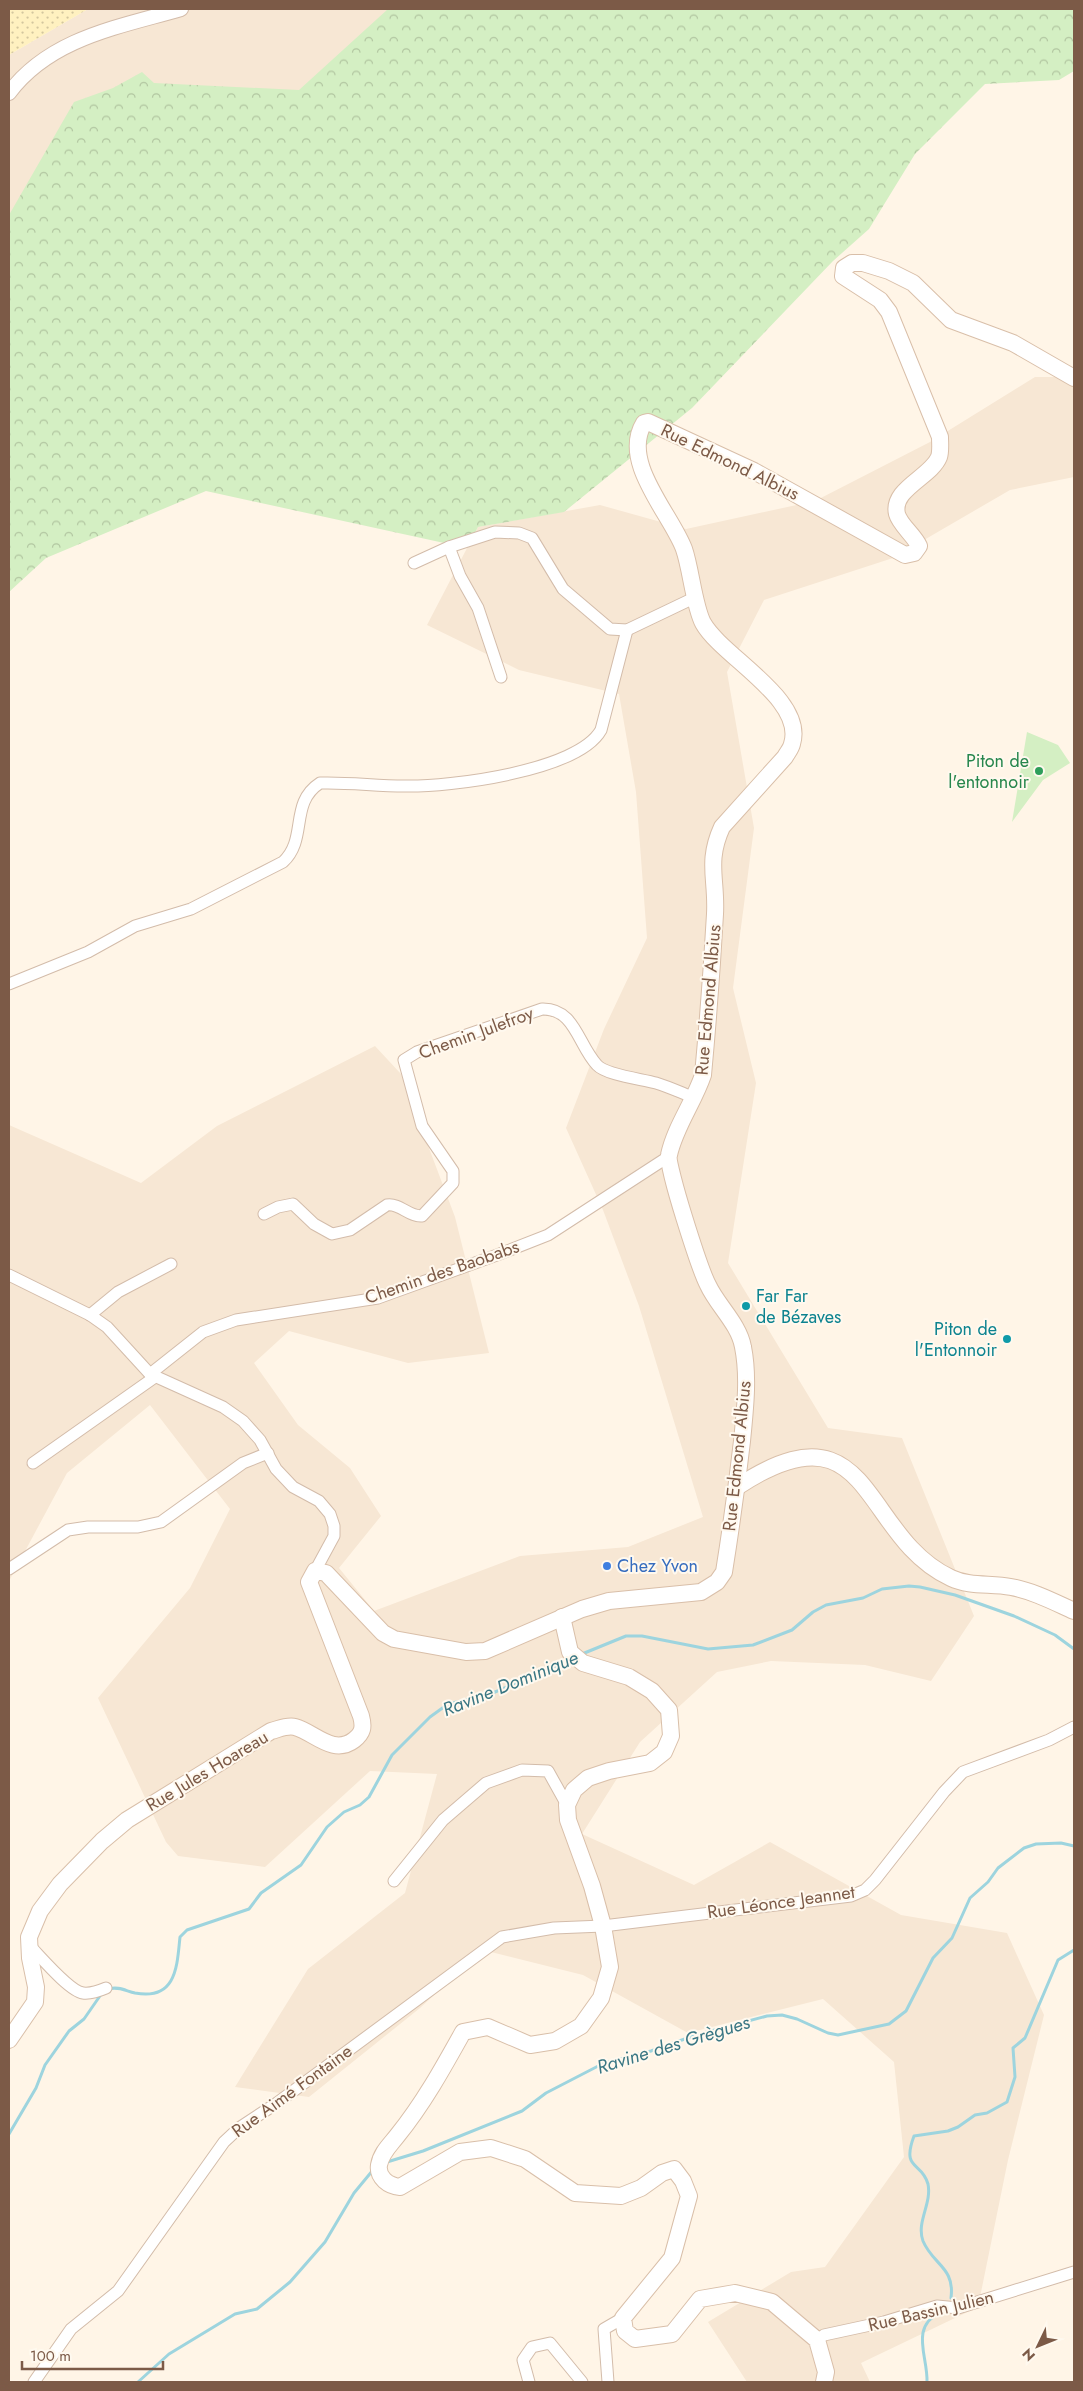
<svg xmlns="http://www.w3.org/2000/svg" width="1083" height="2391" font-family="Jost,sans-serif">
  <defs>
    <pattern id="forest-crowns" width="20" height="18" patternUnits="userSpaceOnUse" patternTransform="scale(1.25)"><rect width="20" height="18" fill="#d4efc3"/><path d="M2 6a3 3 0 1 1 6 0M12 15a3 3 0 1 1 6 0" fill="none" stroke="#b1c5a0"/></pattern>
    <pattern id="sand-dots" width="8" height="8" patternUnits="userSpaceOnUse" patternTransform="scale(1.25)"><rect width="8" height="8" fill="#fff1c0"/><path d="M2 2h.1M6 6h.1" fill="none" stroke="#d3c69e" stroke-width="1.8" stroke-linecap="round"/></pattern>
  </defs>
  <rect width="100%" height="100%" fill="#fff5e7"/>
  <g fill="#f7e7d4">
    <polygon points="88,9 403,9 389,90 9,248 9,55"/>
    <polygon points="1035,377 1074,377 1074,477 1010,490 893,558 764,600 727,672 754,828 733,988 756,1083 728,1263 828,1428 902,1438 974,1616 931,1681 865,1665 771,1661 717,1672 640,1742 582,1834 694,1885 770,1842 901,1915 1007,1933 1044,2015 1008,2160 978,2307 861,2363 870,2382 747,2382 708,2322 791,2272 825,2267 904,2157 894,2062 823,1999 688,2033 583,1975 483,1950 420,2008 309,2097 235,2087 308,1969 405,1893 437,1774 370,1771 265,1867 178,1856 166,1842 98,1698 190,1588 230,1509 150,1405 67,1473 9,1581 9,1125 141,1183 217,1126 375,1046 401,1074 455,1217 489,1353 408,1363 289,1331 254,1363 298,1425 350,1468 381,1516 339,1568 374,1611 520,1556 628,1547 703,1517 639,1306 603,1210 566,1128 604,1029 647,938 636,792 619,694 519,670 427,625 478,527 600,505 686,529 815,501 930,442"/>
  </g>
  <polygon fill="url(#forest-crowns)" points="388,9 1074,9 1074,71 1059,80 985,84 915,154 869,229 833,261 692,408 564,512 478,527 467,548 206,491 46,558 9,592 9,215 74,102 113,88 142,72 154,83 299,90"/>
  <polygon fill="url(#sand-dots)" points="9,9 88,9 9,55"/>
  <polygon fill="#d4efc3" points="1027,732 1058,745 1070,763 1043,780 1012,822"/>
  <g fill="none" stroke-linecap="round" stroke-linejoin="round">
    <g stroke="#9dd4de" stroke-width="3">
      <polyline points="582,1654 626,1636 642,1636 708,1649 753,1645 792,1630 813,1612 826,1605 863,1598 882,1589 909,1586 920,1587 955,1595 1014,1616 1055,1635 1074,1649"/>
      <path d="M109,1989C118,1986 126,1991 135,1993C177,2001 177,1965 180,1937L187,1930L249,1909L261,1893L301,1865L327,1827L344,1812L360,1805L369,1797L392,1755L430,1717L448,1704L488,1695L572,1659"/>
      <polyline points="9,2134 36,2088 45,2065 69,2031 84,2019 102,1993"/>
      <polyline points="387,2162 423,2151 522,2111 546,2093 604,2063 651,2051 696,2035 767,2016 782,2015 797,2019 828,2033 838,2035 889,2024 906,2011 933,1958 952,1938 970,1898 988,1882 998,1868 1024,1848 1036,1844 1061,1843 1074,1846"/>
      <path d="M951,2298C955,2267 933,2265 923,2241C916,2222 932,2204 928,2184C922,2161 901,2171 914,2136L948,2131L958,2127L975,2115L987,2113L1007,2102L1015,2077L1013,2048L1025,2038L1058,1960L1074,1950"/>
      <polyline points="138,2382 169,2354 235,2314 257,2309 290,2282 325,2242 354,2193 373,2170"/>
      <path d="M927,2382C928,2356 909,2327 941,2312"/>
    </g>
    <defs>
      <g id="minor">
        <polyline points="449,547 460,576 478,608 501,677"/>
        <polyline points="414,563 449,547 495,532 519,533 532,538 563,589 610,629 627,630 696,597"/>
        <path d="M9,984L88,952L135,926L191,909L283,862C308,839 289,803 320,783C348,782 376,786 404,786C450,787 578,771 601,730L627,630"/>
        <path d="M264,1214L278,1207L293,1204L314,1224L332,1234L350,1230L387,1205C400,1203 409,1217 422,1216L453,1183V1171L422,1126L404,1060L417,1052L542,1009C575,1008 578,1045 597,1065C606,1075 642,1079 656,1083C669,1087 682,1093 695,1098"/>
        <polyline points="9,1275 90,1315 107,1327 150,1374 223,1407 243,1421 260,1440 276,1469 293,1487 319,1501 330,1514 334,1526 334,1536 315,1571"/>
        <polyline points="90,1315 118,1292 171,1264"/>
        <polyline points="150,1374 203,1332 236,1320 378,1298 497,1255 548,1235 668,1157"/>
        <polyline points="33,1463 155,1377"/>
        <polyline points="9,1569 68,1530 88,1527 138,1527 161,1522 243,1463 268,1453"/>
        <polyline points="394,1881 443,1820 486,1783 522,1770 548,1771 567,1805"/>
        <path d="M29,1945C40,1956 69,1991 83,1993C91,1994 99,1991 106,1988"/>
        <polyline points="817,2340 824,2335 884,2322 937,2306 958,2308 1074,2272"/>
        <polyline points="34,2382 71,2329 118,2291 224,2142 239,2128 277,2103 502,1937 554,1928 603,1926 851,1896 865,1890 875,1880 944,1792 963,1772 1049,1740 1074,1727"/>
        <polyline points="529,2382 523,2360 532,2347 550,2343 582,2382"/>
        <polyline points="608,2382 604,2329 623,2318"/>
      </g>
      <path id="tertiary" d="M9,93C50,38 119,27 181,9"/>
      <g id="secondary">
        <path d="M737,1487C873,1397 860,1536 951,1578C970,1587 991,1583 1011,1587C1033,1591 1054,1602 1074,1611"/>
        <path d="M562,1617L570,1652L583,1663L629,1677L652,1691L669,1710L671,1736L664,1752L650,1763L609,1771L588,1778L574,1790L567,1805L568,1820L592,1886L603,1926L610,1967L601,1998L581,2026L555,2041L530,2045L488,2027L463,2032C443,2068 423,2104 397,2136C390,2145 381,2153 379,2165C377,2178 389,2186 400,2187L460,2152L491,2148L525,2159L575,2193L621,2196L641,2188L662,2173L674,2169L683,2181L689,2196L672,2258L623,2318L625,2331L635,2339L672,2334L700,2299L735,2293L772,2302L817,2340L826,2372L824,2382"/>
        <path d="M9,2040L35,2002L36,1987L30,1958L29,1937L40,1911L60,1884L102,1841L127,1820L271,1731C279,1729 287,1725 295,1727C314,1732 333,1756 354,1740C363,1733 364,1727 361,1716L309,1582L315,1571L326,1573L383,1633L394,1639L466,1652L485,1651L582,1609L609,1601L701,1592L717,1582L724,1572C731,1528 737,1485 742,1441C745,1410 749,1377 743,1347C739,1324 717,1305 708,1285C700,1270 666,1165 669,1155C675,1127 694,1102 703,1075C708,1021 712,967 715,914C717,879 706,862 722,827L785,757C787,753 791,749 792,744C806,699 722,657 703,623C694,606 691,569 684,549C671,514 620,462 644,423L648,422L754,471L905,555L914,553L919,546C914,535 900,525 897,514C891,489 931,477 939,457C941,451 940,443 940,437L889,312L880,300L843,276L844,268L852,263H863L889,271L913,283L951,320L1013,343L1074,378"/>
      </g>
    </defs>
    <use href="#minor" stroke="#d3bcaa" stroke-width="13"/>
    <use href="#tertiary" stroke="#d3bcaa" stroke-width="16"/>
    <use href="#secondary" stroke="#d9bfa9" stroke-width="18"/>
    <use href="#minor" stroke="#fff" stroke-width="11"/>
    <use href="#tertiary" stroke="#fff" stroke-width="14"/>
    <use href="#secondary" stroke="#fff" stroke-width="16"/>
  </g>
  <circle fill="#2e9e5b" stroke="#fff9ef" stroke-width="2" cx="1039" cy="771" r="5"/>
  <g fill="#0f9aa8" stroke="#fff9ef" stroke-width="2">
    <circle cx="746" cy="1306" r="5"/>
    <circle cx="1007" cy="1339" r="5"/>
  </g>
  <circle fill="#3f7fe0" stroke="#fff9ef" stroke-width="2" cx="607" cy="1566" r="5"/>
  <g text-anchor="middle" stroke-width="4" stroke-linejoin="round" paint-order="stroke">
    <g font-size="18" fill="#7c5a47" stroke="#fff9ef">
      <text transform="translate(730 462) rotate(26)" y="6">Rue Edmond Albius</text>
      <text transform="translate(708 1000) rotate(-85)" y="6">Rue Edmond Albius</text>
      <text transform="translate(476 1033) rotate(-20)" y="6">Chemin Julefroy</text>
      <text transform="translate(442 1272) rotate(-19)" y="6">Chemin des Baobabs</text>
      <text transform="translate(737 1456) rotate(-84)" y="6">Rue Edmond Albius</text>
      <text transform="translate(207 1771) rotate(-31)" y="6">Rue Jules Hoareau</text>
      <text transform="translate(781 1902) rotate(-8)" y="6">Rue Léonce Jeannet</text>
      <text transform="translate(292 2091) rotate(-36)" y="6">Rue Aimé Fontaine</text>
      <text transform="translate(931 2311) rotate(-13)" y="6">Rue Bassin Julien</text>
    </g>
    <g font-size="18" fill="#27864d" stroke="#fff9ef" text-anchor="end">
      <text x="1029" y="767">Piton de<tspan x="1029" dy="21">l'entonnoir</tspan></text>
    </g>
    <g font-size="18" fill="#0d838f" stroke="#fff9ef" text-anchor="start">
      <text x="756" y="1302">Far Far<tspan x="756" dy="21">de Bézaves</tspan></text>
      <text x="997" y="1335" text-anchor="end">Piton de<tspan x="997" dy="21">l'Entonnoir</tspan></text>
    </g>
    <g font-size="18" fill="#366cbe" stroke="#fff9ef" text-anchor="start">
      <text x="617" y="1572">Chez Yvon</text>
    </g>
    <g font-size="19" font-style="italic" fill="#397683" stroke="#fff9ef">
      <text transform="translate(510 1683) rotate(-22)" y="7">Ravine Dominique</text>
      <text transform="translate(673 2044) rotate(-17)" y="7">Ravine des Grègues</text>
    </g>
  </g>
  <rect width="1083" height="2391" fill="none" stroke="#7c5a47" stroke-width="20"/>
  <g transform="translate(1038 2346) rotate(227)" stroke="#fff9ef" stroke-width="4" paint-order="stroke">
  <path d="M0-4L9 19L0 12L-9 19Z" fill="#7c5a47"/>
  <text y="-8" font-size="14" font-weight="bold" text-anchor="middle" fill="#7c5a47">N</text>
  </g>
  <path d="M22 2361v8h141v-8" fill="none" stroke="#7c5a47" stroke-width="2.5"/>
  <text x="30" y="2361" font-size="15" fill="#7c5a47" stroke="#fff9ef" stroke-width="4" paint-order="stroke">100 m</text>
</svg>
